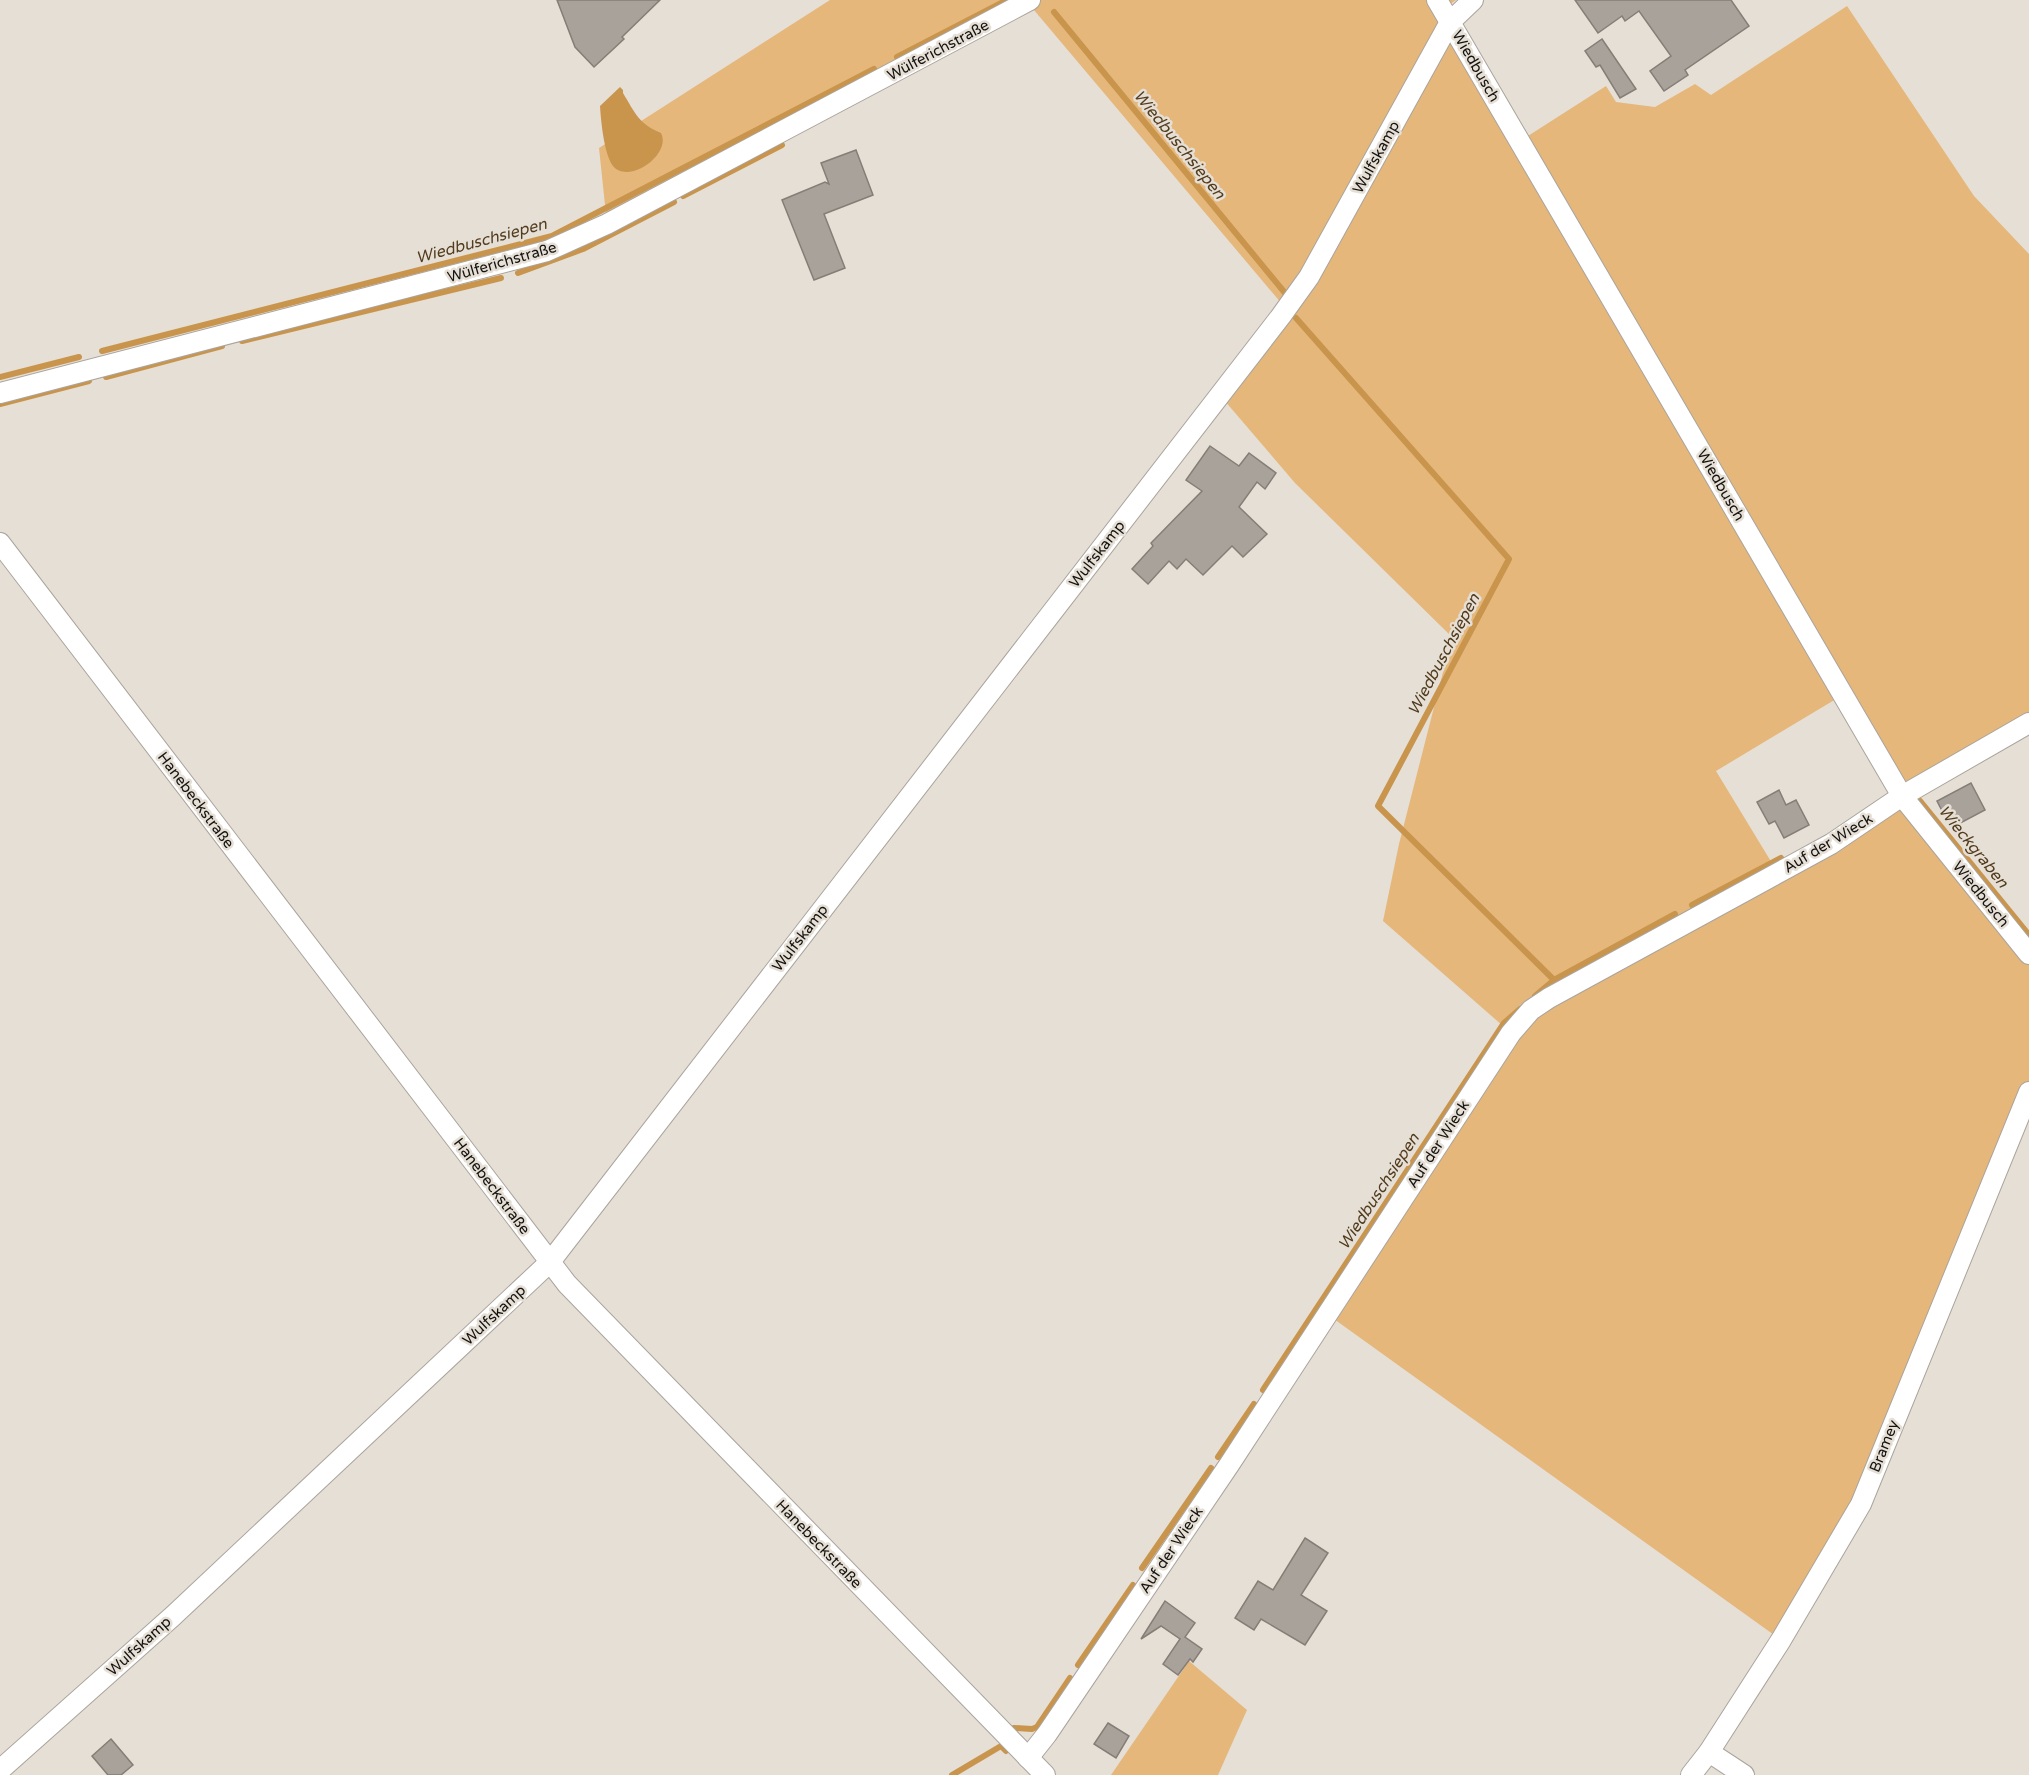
<svg xmlns="http://www.w3.org/2000/svg" width="2029" height="1775" font-family="'Varela Round',sans-serif">
  <rect width="100%" height="100%" fill="#e6dfd6"/>
  <g fill="#e5b77b" fill-rule="evenodd">
    <path d="M830,0H1456L1438,12L1520,141L1606,86L1616,102L1655,107L1695,84L1711,95L1847,6L1974,196L2029,254V723L1902,796L2029,954V1092L1861,1504L1781,1640L1327,1314L1511,1033L1383,921L1399,844L1452,637L1295,483L1224,400L1282,304L1028,3L607,224L599,148ZM1841,696L1902,796L1778,873L1716,771Z"/>
    <polygon points="1189,1661 1247,1710 1218,1775 1111,1775"/>
  </g>
  <path fill="#c9954d" d="M620,87L623,90V93C635,113 639,124 661,133C672,154 629,185 613,166C604,154 601,121 600,106Z"/>
  <g fill="none" stroke-linecap="round" stroke-linejoin="round">
    <g stroke="#c9954d" stroke-width="6">
      <polyline points="1054,12 1285,293"/>
      <polyline points="897,57 1007,0"/>
      <polyline points="683,196 782,145"/>
      <polyline points="518,273 583,249 674,202"/>
      <polyline points="1296,318 1509,559 1378,806 1554,980"/>
      <polyline points="242,341 501,278"/>
      <polyline points="102,351 552,236 874,69"/>
      <polyline points="0,377 79,357"/>
      <polyline points="106,377 222,346"/>
      <polyline points="0,404 89,381"/>
      <polyline points="1920,801 2029,935"/>
      <polyline points="1692,905 1781,858"/>
      <polyline points="1535,996 1554,980 1675,914"/>
      <polyline points="1263,1390 1504,1023 1520,1009"/>
      <polyline points="1218,1457 1254,1404"/>
      <polyline points="1142,1568 1211,1468"/>
      <polyline points="1078,1665 1133,1585"/>
      <polyline points="1014,1728 1032,1729 1037,1727 1070,1678"/>
      <polyline points="952,1775 1001,1746 1006,1751"/>
    </g>
  </g>
  <g fill="#a9a29a" stroke="#847e76" stroke-width="1.5">
    <polygon points="557,0 660,0 622,37 624,39 594,67 575,47"/>
    <polygon points="1575,0 1731,0 1749,26 1685,70 1688,75 1664,91 1650,71 1671,56 1639,11 1625,21 1622,16 1598,33"/>
    <polygon points="1602,39 1636,89 1620,98 1600,65 1596,67 1585,51"/>
    <polygon points="856,150 873,195 824,214 845,268 814,280 782,200 825,182 829,184 821,163"/>
    <polygon points="1210,446 1239,466 1249,453 1276,473 1265,489 1257,482 1239,507 1267,534 1243,557 1232,546 1203,575 1186,559 1177,569 1169,561 1148,584 1132,569 1153,546 1151,543 1202,491 1186,480"/>
    <polygon points="1971,783 1985,810 1951,828 1937,801"/>
    <polygon points="1779,790 1786,805 1796,800 1809,825 1784,838 1775,821 1769,824 1757,802"/>
    <polygon points="1305,1538 1328,1553 1301,1595 1327,1611 1305,1645 1261,1619 1254,1630 1235,1618 1258,1581 1273,1590"/>
    <polygon points="1165,1601 1195,1623 1185,1637 1202,1649 1193,1662 1190,1659 1178,1675 1163,1664 1180,1639 1161,1626 1141,1639"/>
    <polygon points="1108,1723 1129,1736 1116,1758 1094,1744"/>
    <polygon points="111,1739 133,1765 121,1775 108,1775 92,1756"/>
  </g>
  <g fill="none" stroke-linecap="round" stroke-linejoin="round">
    <defs>
      <g id="minor">
        <polyline points="1437,0 1902,796 2029,954"/>
        <polyline points="0,393 547,251 607,224 1030,0"/>
        <polyline points="0,543 567,1284 1045,1775"/>
        <polyline points="1709,1752 1744,1775"/>
        <polyline points="1028,1758 1047,1734 1229,1465 1511,1033 1531,1010 1549,998 1831,844 1902,796 2029,723"/>
        <polyline points="0,1770 173,1616 550,1262 1281,316 1309,277 1450,22 1473,0"/>
        <polyline points="1691,1775 1709,1752 1781,1640 1861,1504 2029,1092"/>
      </g>
    </defs>
    <use href="#minor" stroke="#aba49c" stroke-width="22"/>
    <use href="#minor" stroke="#fff" stroke-width="20"/>
  </g>
  <g text-anchor="middle" stroke-width="5" stroke-linejoin="round" paint-order="stroke">
    <g font-size="15" fill="#151310" stroke="#e6dfd6">
      <text transform="translate(938 50) rotate(-28)" y="5">Wülferichstraße</text>
      <text transform="translate(1476 66) rotate(60)" y="5">Wiedbusch</text>
      <text transform="translate(1376 157) rotate(-61)" y="5">Wulfskamp</text>
      <text transform="translate(502 262) rotate(-16)" y="5">Wülferichstraße</text>
      <text transform="translate(1721 485) rotate(60)" y="5">Wiedbusch</text>
      <text transform="translate(1097 554) rotate(-52)" y="5">Wulfskamp</text>
      <text transform="translate(196 800) rotate(53)" y="5">Hanebeckstraße</text>
      <text transform="translate(1828 843) rotate(-31)" y="5">Auf der Wieck</text>
      <text transform="translate(1981 894) rotate(51)" y="5">Wiedbusch</text>
      <text transform="translate(800 938) rotate(-52)" y="5">Wulfskamp</text>
      <text transform="translate(1438 1144) rotate(-57)" y="5">Auf der Wieck</text>
      <text transform="translate(492 1186) rotate(53)" y="5">Hanebeckstraße</text>
      <text transform="translate(494 1315) rotate(-43)" y="5">Wulfskamp</text>
      <text transform="translate(1884 1446) rotate(-68)" y="5">Bramey</text>
      <text transform="translate(819 1544) rotate(46)" y="5">Hanebeckstraße</text>
      <text transform="translate(1171 1550) rotate(-56)" y="5">Auf der Wieck</text>
      <text transform="translate(139 1646) rotate(-42)" y="5">Wulfskamp</text>
    </g>
    <g font-size="16" font-style="italic" fill="#523c1d" stroke="#e6dfd6">
      <text transform="translate(1180 144) rotate(51)" y="6">Wiedbuschsiepen</text>
      <text transform="translate(481 240) rotate(-15)" y="6">Wiedbuschsiepen</text>
      <text transform="translate(1443 654) rotate(-62)" y="6">Wiedbuschsiepen</text>
      <text transform="translate(1974 846) rotate(51)" y="6">Wieckgraben</text>
      <text transform="translate(1378 1191) rotate(-57)" y="6">Wiedbuschsiepen</text>
    </g>
  </g>
</svg>
